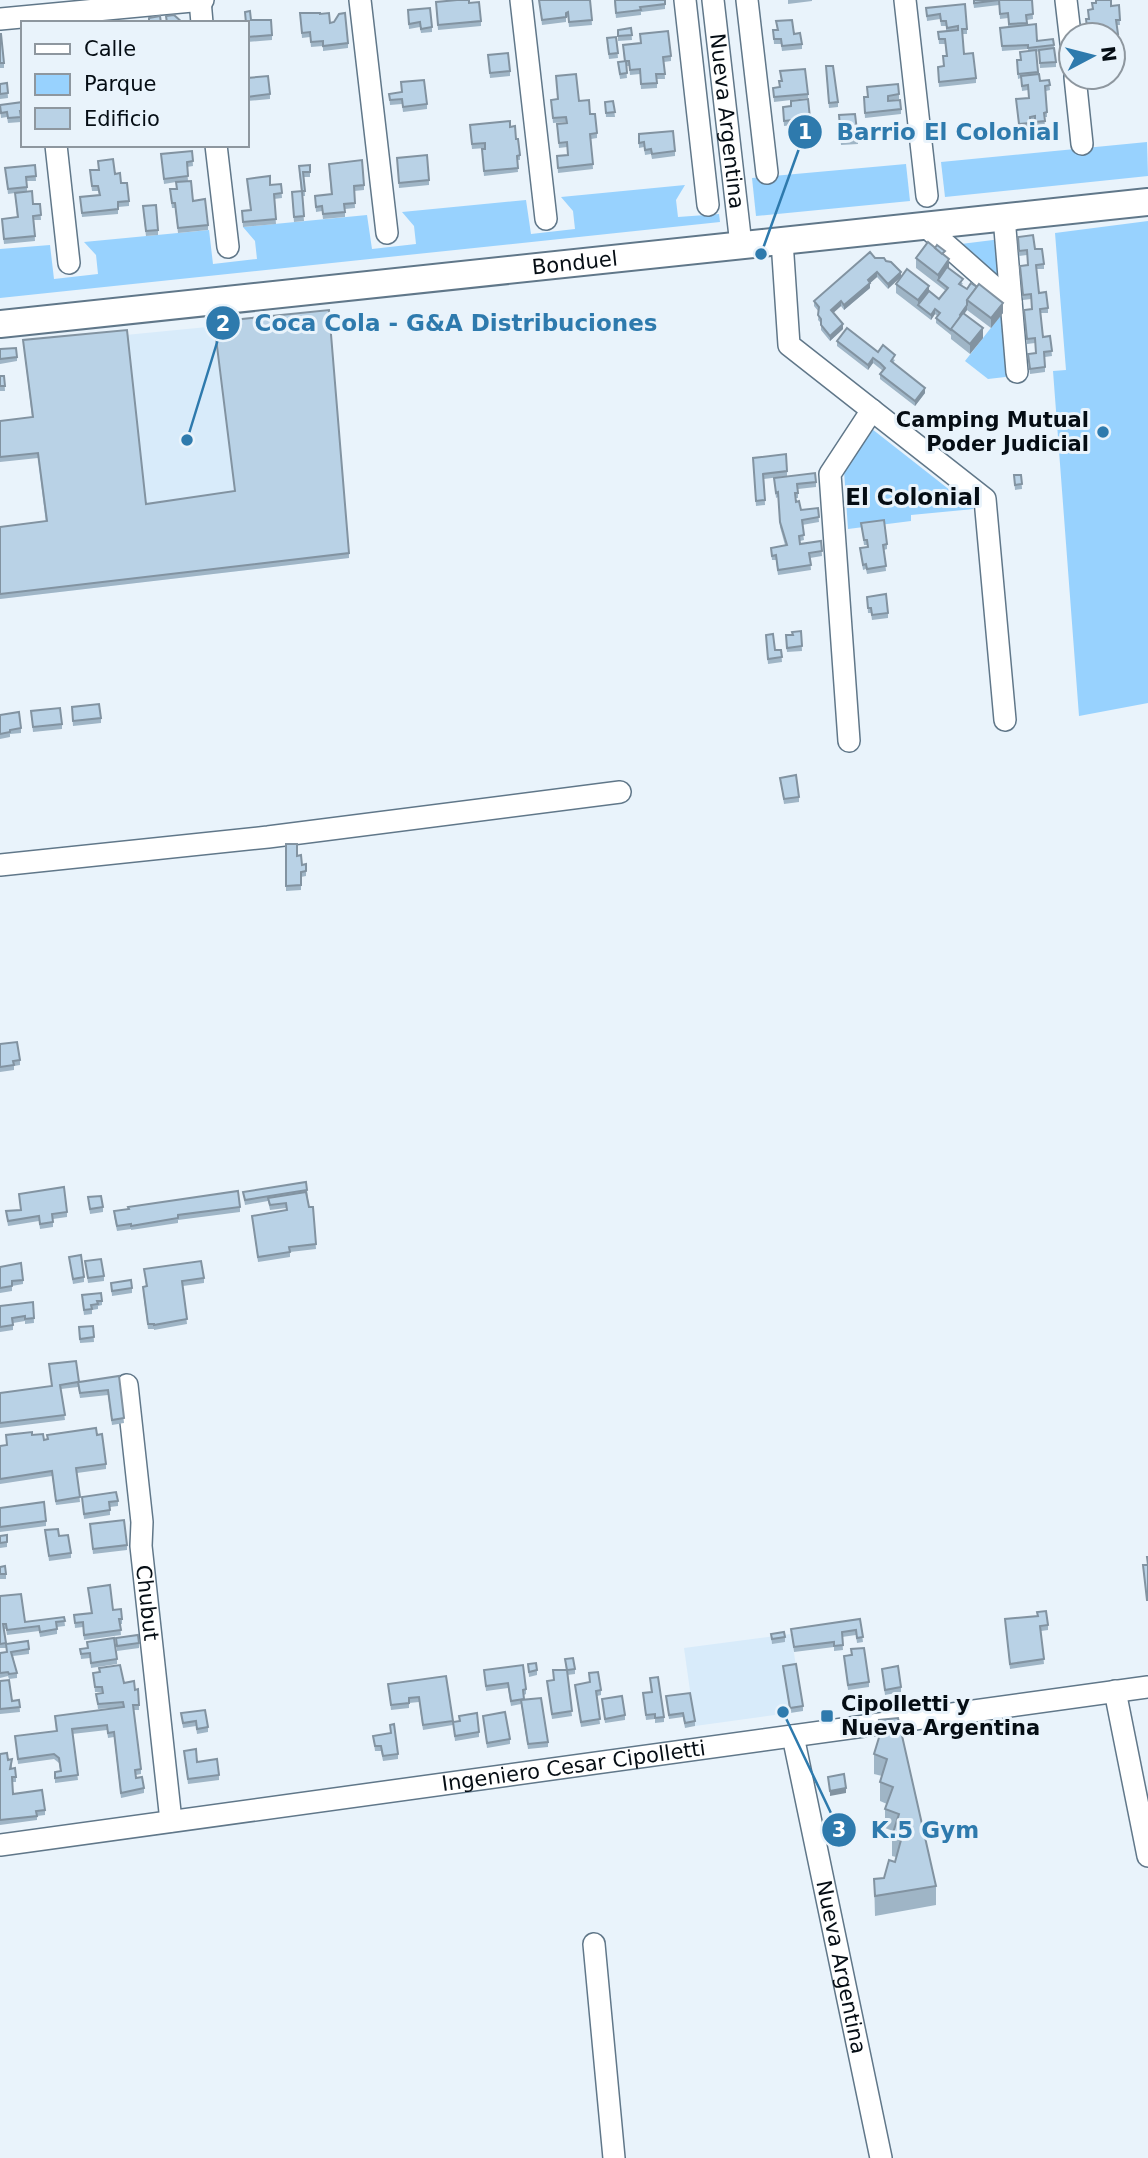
<svg xmlns="http://www.w3.org/2000/svg" width="1148" height="2158" font-family="'DejaVu Sans',sans-serif">
  <rect width="100%" height="100%" fill="#e9f3fb"/>
  <g fill="#d8ebfa">
    <polygon points="329,315 349,558 0,599 0,532 46,526 23,345"/>
    <polygon points="791,1634 803,1711 695,1726 684,1648"/>
  </g>
  <g fill="#98d2fe">
    <polygon points="1147,142 1148,176 945,197 941,162"/>
    <polygon points="906,164 910,201 756,216 752,178"/>
    <polygon points="685,185 676,200 678,217 719,214 720,222 0,298 0,249 50,245 54,279 98,274 96,255 84,242 209,230 213,264 257,259 255,241 243,227 367,215 372,249 416,244 414,226 402,212 526,200 531,234 575,229 573,211 561,197"/>
    <polygon points="1148,221 1148,703 1079,716 1053,371 1066,370 1055,233"/>
    <polygon points="1001,239 1006,290 953,245"/>
    <polygon points="1008,306 1014,376 988,379 965,361"/>
    <polygon points="872,429 974,509 911,515 911,521 848,529 844,471"/>
  </g>
  <g fill="none" stroke-linecap="round" stroke-linejoin="round">
    <defs>
      <g id="minor">
        <polyline points="200,0 202,23"/>
        <polyline points="360,0 387,233"/>
        <polyline points="521,0 546,219"/>
        <polyline points="685,0 708,205"/>
        <path id="s1" d="M713,0L741,245"/>
        <polyline points="747,0 767,173"/>
        <polyline points="905,0 927,196"/>
        <polyline points="1066,0 1071,43"/>
        <polyline points="0,19 203,0"/>
        <polyline points="1075,77 1082,144"/>
        <polyline points="56,145 69,263"/>
        <polyline points="216,145 228,247"/>
        <polyline points="1004,217 1017,372"/>
        <polyline points="924,225 1011,302"/>
        <polyline points="782,241 789,345 985,499 1005,720"/>
        <polyline points="849,741 830,474 872,410"/>
        <polyline points="0,865 268,837 620,792"/>
        <path id="s2" d="M127,1385L142,1522L141,1546L171,1821"/>
        <polyline points="1115,1691 1148,1856"/>
        <path id="s3" d="M793,1736L881,2158"/>
        <path id="s4" d="M0,1845L1148,1687"/>
        <polyline points="594,1944 614,2158"/>
      </g>
      <g id="major">
        <path id="s5" d="M0,324L1148,202"/>
      </g>
    </defs>
    <use href="#minor" stroke="#607789" stroke-width="24"/>
    <use href="#major" stroke="#607789" stroke-width="30"/>
    <use href="#minor" stroke="#fff" stroke-width="21"/>
    <use href="#major" stroke="#fff" stroke-width="26"/>
  </g>
  <g fill="#9fb5c6">
    <polygon points="539,0 590,0 592,25 569,27 568,17 566,18 566,22 542,25"/>
    <polygon points="614,0 665,0 665,9 641,12 641,15 616,18"/>
    <polygon points="788,0 812,0 812,1 788,4"/>
    <polygon points="973,0 1032,0 1033,19 1027,20 1027,25 1037,41 1053,39 1056,62 1056,67 1040,68 1039,51 1036,52 1040,81 1049,80 1050,90 1046,91 1047,117 1044,117 1045,126 1035,127 1035,121 1030,122 1030,128 1019,129 1016,99 1028,98 1028,90 1022,91 1021,78 1018,79 1017,65 1020,60 1020,52 1028,51 1028,49 1002,51 1000,28 1008,27 1008,18 1000,19 999,5 974,8"/>
    <polygon points="469,3 481,21 481,26 438,30 436,7"/>
    <polygon points="1119,5 1120,25 1117,25 1118,39 1113,40 1113,35 1087,35 1086,19 1088,19 1088,10"/>
    <polygon points="926,8 967,29 967,34 962,34 964,54 976,78 976,83 939,87 938,72 944,66 943,56 946,56 945,44 939,44 938,32 946,31 946,26 941,26 940,19 927,21"/>
    <polygon points="408,10 432,27 432,32 421,33 420,27 409,29"/>
    <polygon points="300,13 320,14 330,23 348,43 348,48 323,51 323,46 311,47 310,37 302,38"/>
    <polygon points="251,20 272,35 272,40 247,42 247,37"/>
    <polygon points="776,21 802,44 802,49 782,51 781,44 774,44 773,30 777,30"/>
    <polygon points="631,28 632,40 618,41 618,30"/>
    <polygon points="0,34 4,63 4,68 0,68"/>
    <polygon points="640,34 671,56 671,61 664,62 665,79 657,79 657,88 641,89 640,74 630,75 629,66 626,66 627,78 620,79 618,62 624,61 623,45 640,43"/>
    <polygon points="616,37 618,58 609,59 607,42"/>
    <polygon points="488,55 510,71 510,76 490,78"/>
    <polygon points="780,71 808,94 808,98 774,102 773,88 779,88 781,81"/>
    <polygon points="826,71 838,102 838,107 829,108"/>
    <polygon points="247,78 270,94 270,99 247,101"/>
    <polygon points="401,82 427,104 427,109 403,112 402,104 390,105 389,94 401,92"/>
    <polygon points="7,83 8,98 0,99 0,84"/>
    <polygon points="867,87 899,94 899,99 888,101 901,109 901,114 865,118 864,102 868,97"/>
    <polygon points="551,100 579,101 590,114 597,133 597,138 591,139 593,169 558,173 557,156 568,155 567,147 559,148 557,124 566,123 566,122 553,123"/>
    <polygon points="613,101 615,117 606,117 605,102"/>
    <polygon points="23,102 23,116 21,116 21,122 8,123 7,117 1,118 0,105"/>
    <polygon points="791,106 810,118 810,123 784,126 783,112"/>
    <polygon points="839,120 858,139 858,144 841,145"/>
    <polygon points="510,127 516,139 520,155 520,160 517,160 518,172 484,176 482,154 485,148 472,149 470,130"/>
    <polygon points="639,134 675,151 675,156 652,159 651,154 645,155 644,147 639,148"/>
    <polygon points="192,151 193,166 187,167 188,181 193,201 208,225 208,230 178,233 175,208 172,208 170,194 176,189 176,182 164,184 161,154"/>
    <polygon points="397,158 429,180 429,185 399,188"/>
    <polygon points="35,165 36,181 27,181 27,191 33,204 40,204 41,220 34,220 35,241 4,244 2,224 17,217 15,193 8,194 5,168"/>
    <polygon points="310,165 310,177 304,177 305,196 302,196 304,221 294,222 292,197 301,191 299,171"/>
    <polygon points="329,169 364,185 364,190 354,191 355,208 345,209 345,217 323,219 322,211 316,212 315,196 331,195"/>
    <polygon points="115,174 121,183 129,201 129,206 118,207 118,214 82,217 80,197 99,195 98,191 92,191 90,175"/>
    <polygon points="247,179 270,185 281,184 282,198 274,199 276,224 243,227 242,211 251,210"/>
    <polygon points="143,211 158,230 158,235 146,236"/>
    <polygon points="1018,241 1035,249 1044,264 1044,269 1036,269 1039,293 1048,308 1048,313 1040,313 1043,337 1050,336 1052,356 1045,357 1045,372 1030,374 1028,359 1036,353 1035,343 1027,344 1024,315 1031,309 1031,299 1023,300 1020,271 1027,265 1027,255 1019,256"/>
    <polygon points="945,256 949,269 963,284 961,285 1003,313 991,328 967,310 964,314 983,338 970,354 951,339 951,335 936,323 936,318 937,316 935,314 931,320 896,293 896,284 929,291 939,299 946,291 916,268 916,258"/>
    <polygon points="875,258 886,261 891,262 888,289 877,277 870,283 870,288 844,310 841,306 833,313 843,329 830,341 821,330 821,323 818,320 819,312 814,306 814,301"/>
    <polygon points="214,322 349,553 349,558 0,599 0,527 46,522 38,458 0,462 0,421 32,417 23,340 146,504 235,491"/>
    <polygon points="837,341 878,352 895,360 893,363 925,393 915,406 880,379 880,374 883,371 873,363 868,370 837,346"/>
    <polygon points="0,349 17,357 17,361 0,364"/>
    <polygon points="0,376 4,376 5,391 0,391"/>
    <polygon points="753,458 787,471 787,476 764,479 765,505 756,506"/>
    <polygon points="1014,475 1021,475 1022,489 1015,490"/>
    <polygon points="774,478 816,482 816,487 798,489 798,498 795,498 796,502 801,510 818,508 819,522 802,525 804,540 800,541 800,544 821,541 822,556 810,558 811,570 778,575 776,560 772,560 771,548 785,545 780,527 778,497 776,498"/>
    <polygon points="861,523 887,544 887,549 884,550 886,571 867,574 866,569 863,570 860,548 867,547 867,545 864,545"/>
    <polygon points="867,597 888,613 888,618 872,620 871,613 868,613"/>
    <polygon points="801,631 802,651 787,652 786,640 792,635 792,632"/>
    <polygon points="766,635 775,650 781,650 782,662 768,664"/>
    <polygon points="72,707 101,718 101,723 73,726"/>
    <polygon points="31,711 62,724 62,729 33,732"/>
    <polygon points="0,715 21,728 21,733 10,734 10,737 0,739"/>
    <polygon points="780,778 799,797 799,802 784,804"/>
    <polygon points="286,844 297,856 302,865 306,864 306,876 301,877 301,890 286,891"/>
    <polygon points="0,1044 20,1060 20,1065 14,1066 14,1070 0,1072"/>
    <polygon points="307,1190 309,1207 313,1207 316,1249 290,1252 290,1257 258,1262 252,1216 287,1211 286,1208 270,1210 268,1201 245,1205 243,1192"/>
    <polygon points="19,1194 67,1212 67,1217 53,1219 53,1227 40,1229 39,1221 8,1226 6,1211 21,1210"/>
    <polygon points="88,1197 103,1207 103,1212 90,1214"/>
    <polygon points="240,1207 240,1212 178,1220 178,1223 131,1230 131,1229 117,1231 114,1216 114,1211"/>
    <polygon points="69,1257 84,1277 84,1282 73,1284"/>
    <polygon points="85,1261 104,1276 104,1281 88,1283"/>
    <polygon points="0,1267 23,1280 23,1284 12,1286 12,1291 0,1293"/>
    <polygon points="144,1269 204,1278 204,1283 183,1286 187,1324 154,1330 154,1329 148,1329 143,1292 143,1287 146,1286"/>
    <polygon points="111,1283 132,1288 132,1293 112,1296"/>
    <polygon points="82,1300 102,1301 102,1305 98,1306 98,1309 92,1310 92,1314 84,1315"/>
    <polygon points="33,1302 34,1323 25,1324 25,1321 13,1323 13,1330 0,1332 0,1306"/>
    <polygon points="93,1326 94,1342 80,1343 79,1327"/>
    <polygon points="49,1364 79,1382 119,1376 124,1423 112,1425 108,1395 80,1398 78,1387 61,1389 65,1420 0,1428 0,1393 52,1386"/>
    <polygon points="6,1435 32,1435 44,1440 47,1440 47,1435 97,1435 106,1464 106,1469 77,1473 80,1502 56,1505 52,1476 0,1484 0,1446 7,1445"/>
    <polygon points="82,1497 118,1501 118,1506 110,1507 110,1515 84,1519"/>
    <polygon points="0,1508 46,1521 46,1526 0,1532"/>
    <polygon points="90,1524 127,1545 127,1550 93,1554"/>
    <polygon points="45,1530 59,1536 71,1553 71,1558 49,1561"/>
    <polygon points="7,1535 7,1547 0,1548 0,1536"/>
    <polygon points="0,1567 6,1574 6,1579 0,1579"/>
    <polygon points="88,1588 122,1619 122,1624 120,1624 121,1635 84,1640 83,1627 75,1628 74,1615 91,1613"/>
    <polygon points="0,1596 25,1622 64,1617 65,1626 57,1627 57,1634 40,1637 39,1631 7,1635 6,1629 4,1629 6,1648 0,1648"/>
    <polygon points="860,1619 863,1642 857,1643 856,1635 842,1637 843,1650 834,1651 834,1647 794,1652 791,1629"/>
    <polygon points="1005,1619 1048,1625 1048,1630 1041,1631 1044,1664 1010,1669"/>
    <polygon points="771,1634 785,1637 785,1642 772,1644"/>
    <polygon points="116,1638 139,1643 139,1648 117,1651"/>
    <polygon points="87,1642 117,1659 117,1664 91,1668 90,1658 81,1659 80,1649 88,1648"/>
    <polygon points="6,1644 29,1649 29,1654 13,1656 17,1673 17,1678 9,1679 8,1676 0,1678 0,1653 6,1652"/>
    <polygon points="851,1649 869,1682 869,1687 848,1690 844,1656 851,1654"/>
    <polygon points="565,1659 575,1669 575,1674 567,1675 572,1716 552,1719 547,1681 554,1680 566,1670"/>
    <polygon points="528,1664 537,1670 537,1675 529,1677"/>
    <polygon points="783,1666 803,1706 803,1711 790,1713"/>
    <polygon points="882,1669 901,1687 901,1692 885,1695"/>
    <polygon points="484,1670 526,1689 526,1694 524,1695 524,1700 548,1742 548,1747 528,1749 521,1704 511,1706 508,1688 486,1691"/>
    <polygon points="93,1673 124,1683 135,1690 139,1705 139,1710 133,1710 141,1769 141,1774 136,1775 136,1778 144,1788 144,1793 121,1798 114,1737 108,1738 107,1730 72,1734 78,1780 55,1783 55,1772 60,1771 59,1763 54,1759 18,1764 15,1736 56,1731 55,1716 124,1707 98,1709 96,1694 102,1693 102,1692 95,1692"/>
    <polygon points="589,1673 601,1690 601,1695 597,1696 600,1724 581,1727 575,1685 590,1682"/>
    <polygon points="446,1676 453,1725 423,1730 419,1702 409,1703 409,1708 391,1710 388,1684"/>
    <polygon points="650,1678 664,1717 664,1722 655,1723 655,1719 646,1720 643,1693 651,1692"/>
    <polygon points="0,1681 12,1701 19,1700 20,1712 0,1714"/>
    <polygon points="666,1696 695,1721 695,1726 685,1728 683,1717 669,1719"/>
    <polygon points="602,1699 625,1715 625,1720 605,1723"/>
    <polygon points="181,1713 208,1727 208,1732 197,1734 196,1726 183,1728"/>
    <polygon points="459,1716 479,1732 479,1737 455,1741 453,1722 459,1721"/>
    <polygon points="483,1716 510,1739 510,1744 487,1748"/>
    <polygon points="879,1720 936,1886 936,1905 875,1916 874,1879 884,1878 895,1862 896,1857 892,1856 892,1836 893,1831 885,1828 885,1809 887,1804 880,1801 880,1782 882,1776 874,1774 874,1754 879,1738"/>
    <polygon points="390,1725 398,1754 398,1759 383,1761 381,1751 375,1751 373,1736 390,1733"/>
    <polygon points="184,1751 197,1762 219,1775 219,1780 188,1784"/>
    <polygon points="0,1758 8,1760 12,1764 12,1768 16,1777 16,1782 12,1782 13,1794 45,1810 45,1815 37,1816 37,1820 0,1825"/>
  </g>
  <g fill="#8293a1">
    <polygon points="949,259 949,269 938,280 938,284 938,275"/>
    <polygon points="877,272 877,277 868,285 868,280"/>
    <polygon points="901,272 901,277 888,289 888,284"/>
    <polygon points="870,283 870,288 844,310 844,305"/>
    <polygon points="929,286 929,296 918,305 918,300"/>
    <polygon points="841,301 841,306 831,315 831,310"/>
    <polygon points="1003,303 1003,313 991,328 991,318"/>
    <polygon points="967,305 967,310 960,320 960,315"/>
    <polygon points="935,309 935,314 931,320 931,315"/>
    <polygon points="843,324 843,329 830,341 830,336"/>
    <polygon points="983,328 983,338 970,354 970,344"/>
    <polygon points="873,358 873,363 868,370 868,365"/>
    <polygon points="925,388 925,393 915,406 915,401"/>
    <polygon points="846,1788 846,1793 830,1796 830,1791"/>
  </g>
  <g fill="#b9d2e6" stroke="#8293a1" stroke-width="2">
    <polygon points="457,0 469,0 469,3 479,2 481,21 438,25 436,2"/>
    <polygon points="539,0 590,0 592,20 569,22 568,12 566,13 566,17 542,20"/>
    <polygon points="615,0 665,0 665,4 640,7 641,10 616,13"/>
    <polygon points="974,0 999,0 974,3"/>
    <polygon points="999,0 1032,0 1033,14 1026,15 1027,23 1009,24 1008,13 1000,14"/>
    <polygon points="1096,0 1111,0 1111,6 1119,5 1120,20 1116,20 1118,34 1088,35 1086,19 1089,19 1088,10 1093,9 1092,3 1096,3"/>
    <polygon points="965,4 967,29 962,29 964,54 973,53 976,78 939,82 938,67 944,66 943,56 947,56 945,39 939,39 938,32 958,30 958,26 947,28 946,21 941,21 940,14 927,16 926,8"/>
    <polygon points="430,8 432,27 421,29 420,22 409,24 408,10"/>
    <polygon points="250,11 251,20 271,20 272,35 247,37 247,23 246,23 245,12"/>
    <polygon points="300,13 320,13 320,14 329,13 330,23 334,22 339,14 345,13 348,43 323,46 323,41 311,42 310,32 302,33"/>
    <polygon points="174,15 183,23 167,23 166,16"/>
    <polygon points="160,16 161,23 149,23 149,18"/>
    <polygon points="792,20 794,34 800,33 802,44 782,46 781,39 774,39 773,30 778,30 776,21"/>
    <polygon points="1036,24 1037,41 1053,39 1054,45 1028,48 1028,45 1002,46 1000,28"/>
    <polygon points="631,28 632,35 618,36 618,30"/>
    <polygon points="668,31 671,56 663,57 665,74 656,74 657,83 641,84 640,69 630,70 629,61 625,61 623,45 641,43 640,34"/>
    <polygon points="0,34 1,34 4,63 0,63"/>
    <polygon points="616,37 618,53 609,54 607,38"/>
    <polygon points="1054,48 1056,62 1040,63 1039,50"/>
    <polygon points="1036,50 1038,72 1018,74 1017,60 1021,60 1020,52"/>
    <polygon points="508,53 510,71 490,73 488,55"/>
    <polygon points="626,61 627,73 620,74 618,62"/>
    <polygon points="826,66 833,66 838,102 829,103"/>
    <polygon points="805,69 808,94 774,97 773,88 780,87 779,81 782,81 780,71"/>
    <polygon points="576,74 579,101 589,100 590,114 595,114 597,133 590,134 593,164 558,168 557,156 568,155 567,142 559,143 557,124 567,123 566,117 553,118 551,100 558,99 556,76"/>
    <polygon points="1039,74 1040,81 1049,80 1050,85 1045,86 1047,112 1044,113 1045,121 1035,122 1035,116 1030,117 1030,123 1019,124 1016,99 1029,98 1028,85 1022,86 1021,76"/>
    <polygon points="268,76 270,94 247,97 247,78"/>
    <polygon points="424,80 427,104 403,107 402,99 390,100 389,94 402,92 401,82"/>
    <polygon points="7,83 8,93 0,94 0,84"/>
    <polygon points="898,84 899,94 888,96 888,101 900,100 901,109 865,113 864,97 868,97 867,87"/>
    <polygon points="808,99 810,118 784,121 783,107 791,106 791,101"/>
    <polygon points="613,101 615,112 606,113 605,102"/>
    <polygon points="23,102 23,111 20,111 21,117 8,118 7,112 1,113 0,105"/>
    <polygon points="855,114 858,139 841,140 839,115"/>
    <polygon points="510,121 510,127 515,126 516,139 518,139 520,155 517,156 518,168 484,171 482,149 485,149 485,143 472,144 470,125"/>
    <polygon points="673,131 675,151 652,154 651,149 645,150 644,142 639,143 639,134"/>
    <polygon points="192,151 193,161 187,162 188,176 164,179 161,154"/>
    <polygon points="427,155 429,180 399,183 397,158"/>
    <polygon points="113,159 115,174 120,173 121,183 127,183 129,201 118,202 118,209 82,213 80,197 100,195 98,186 92,186 90,170 99,170 98,161"/>
    <polygon points="362,160 364,185 354,186 355,203 344,204 345,212 323,214 322,206 316,207 315,196 332,194 329,164"/>
    <polygon points="35,165 36,176 26,177 27,187 8,189 5,168"/>
    <polygon points="310,165 310,172 303,172 305,191 302,191 299,166"/>
    <polygon points="270,176 270,185 281,184 282,193 274,194 276,219 243,222 242,211 251,210 247,179"/>
    <polygon points="191,181 193,201 205,199 208,225 178,228 175,203 172,203 170,189 177,189 176,182"/>
    <polygon points="32,191 33,204 40,204 41,215 33,216 35,236 4,239 2,219 18,217 15,193"/>
    <polygon points="302,191 304,216 294,217 292,192"/>
    <polygon points="156,205 158,230 146,231 143,206"/>
    <polygon points="1033,235 1035,249 1042,249 1044,264 1036,265 1039,293 1046,292 1048,308 1040,309 1043,337 1050,336 1052,351 1044,352 1045,367 1030,369 1028,354 1036,353 1035,338 1027,339 1024,310 1032,309 1031,294 1023,295 1020,266 1028,265 1027,250 1019,251 1018,237"/>
    <polygon points="928,242 949,259 938,275 916,258"/>
    <polygon points="937,245 945,251 942,254 935,248"/>
    <polygon points="870,252 875,258 884,258 886,261 891,262 901,272 888,284 877,272 868,280 870,283 844,305 841,301 831,310 843,324 830,336 821,325 821,319 818,315 819,307 814,301"/>
    <polygon points="947,267 963,279 959,284 967,289 971,283 977,287 967,300 967,305 960,315 961,316 951,330 936,318 940,313 935,309 931,315 918,305 929,291 939,299 948,288 938,280"/>
    <polygon points="907,269 929,286 918,300 896,284"/>
    <polygon points="979,284 1003,303 991,318 967,300"/>
    <polygon points="329,310 349,553 0,594 0,527 47,521 38,453 0,457 0,421 33,417 23,340 127,330 146,504 235,491 214,322"/>
    <polygon points="963,313 983,328 970,344 951,329"/>
    <polygon points="847,328 878,352 883,345 895,355 891,361 925,388 915,401 880,374 885,368 880,363 873,358 868,365 837,341"/>
    <polygon points="16,348 17,357 0,359 0,349"/>
    <polygon points="0,376 4,376 5,386 0,386"/>
    <polygon points="786,454 787,471 763,474 765,500 756,501 753,458"/>
    <polygon points="815,473 816,482 797,484 798,493 795,493 796,502 799,501 801,510 818,508 819,517 802,520 804,535 799,536 800,544 821,541 822,551 809,553 811,565 778,570 776,555 772,556 771,548 787,545 780,522 778,492 776,493 774,478"/>
    <polygon points="1014,475 1021,475 1022,484 1015,485"/>
    <polygon points="884,520 887,544 883,545 886,566 867,569 866,564 863,565 860,548 868,547 867,540 864,540 861,523"/>
    <polygon points="886,594 888,613 872,615 871,608 868,608 867,597"/>
    <polygon points="801,631 802,646 787,648 786,635 793,635 792,632"/>
    <polygon points="773,634 775,650 781,650 782,657 768,659 766,635"/>
    <polygon points="99,704 101,718 73,721 72,707"/>
    <polygon points="60,708 62,724 33,727 31,711"/>
    <polygon points="19,712 21,728 10,730 10,732 0,734 0,715"/>
    <polygon points="796,775 799,797 784,799 780,778"/>
    <polygon points="286,844 297,844 297,856 301,855 302,865 306,864 306,871 301,872 301,885 286,886"/>
    <polygon points="17,1042 20,1060 13,1061 14,1065 0,1067 0,1044"/>
    <polygon points="306,1182 307,1190 245,1200 243,1192"/>
    <polygon points="64,1187 67,1212 52,1214 53,1222 40,1224 39,1216 8,1221 6,1211 21,1210 19,1194"/>
    <polygon points="238,1191 240,1207 178,1215 178,1218 131,1226 131,1224 117,1226 114,1211 129,1209 128,1207"/>
    <polygon points="306,1192 309,1207 313,1207 316,1244 289,1247 290,1252 258,1257 252,1216 287,1210 286,1203 270,1205 268,1198"/>
    <polygon points="101,1196 103,1207 90,1209 88,1197"/>
    <polygon points="81,1255 84,1277 73,1279 69,1257"/>
    <polygon points="101,1259 104,1276 88,1278 85,1261"/>
    <polygon points="201,1261 204,1278 182,1281 187,1319 154,1325 154,1324 148,1324 143,1287 147,1286 144,1269"/>
    <polygon points="21,1263 23,1280 12,1281 12,1286 0,1288 0,1267"/>
    <polygon points="131,1280 132,1288 112,1291 111,1283"/>
    <polygon points="101,1293 102,1301 97,1301 98,1304 91,1305 92,1309 84,1310 82,1295"/>
    <polygon points="33,1302 34,1318 25,1319 25,1316 12,1318 13,1325 0,1327 0,1306"/>
    <polygon points="93,1326 94,1337 80,1339 79,1327"/>
    <polygon points="76,1361 79,1382 119,1376 124,1418 112,1420 108,1390 80,1393 78,1382 60,1385 65,1415 0,1423 0,1393 52,1386 49,1364"/>
    <polygon points="96,1428 97,1435 102,1434 106,1464 76,1468 80,1497 56,1501 52,1471 0,1479 0,1446 7,1445 6,1435 32,1432 32,1435 43,1434 44,1440 48,1439 47,1435"/>
    <polygon points="116,1492 118,1501 109,1502 110,1510 84,1514 82,1497"/>
    <polygon points="44,1502 46,1521 0,1527 0,1508"/>
    <polygon points="124,1520 127,1545 93,1549 90,1524"/>
    <polygon points="58,1529 59,1536 68,1535 71,1553 49,1556 45,1530"/>
    <polygon points="7,1535 7,1542 0,1543 0,1536"/>
    <polygon points="1147,1557 1148,1557 1148,1600 1147,1600 1143,1565 1148,1565"/>
    <polygon points="5,1566 6,1574 0,1574 0,1567"/>
    <polygon points="110,1585 113,1610 121,1609 122,1619 119,1619 121,1630 84,1635 83,1622 75,1623 74,1615 92,1613 88,1588"/>
    <polygon points="21,1594 25,1622 64,1617 65,1621 56,1622 57,1629 40,1632 39,1626 7,1630 6,1624 3,1624 6,1643 0,1644 0,1596"/>
    <polygon points="1046,1611 1048,1625 1040,1626 1044,1659 1010,1664 1005,1619 1038,1616 1037,1612"/>
    <polygon points="860,1619 863,1637 857,1638 856,1630 842,1632 843,1645 834,1646 834,1642 794,1647 791,1629"/>
    <polygon points="784,1632 785,1637 772,1639 771,1634"/>
    <polygon points="138,1635 139,1643 117,1646 116,1638"/>
    <polygon points="114,1638 117,1659 91,1663 90,1653 81,1654 80,1649 88,1648 87,1642"/>
    <polygon points="28,1641 29,1649 11,1652 17,1673 9,1674 8,1672 0,1673 0,1653 7,1652 6,1644"/>
    <polygon points="864,1648 869,1682 848,1685 844,1656 852,1655 851,1649"/>
    <polygon points="573,1658 575,1669 567,1670 572,1711 552,1714 547,1681 554,1680 553,1670 567,1670 565,1659"/>
    <polygon points="536,1663 537,1670 529,1672 528,1664"/>
    <polygon points="796,1664 803,1706 790,1708 783,1666"/>
    <polygon points="120,1665 124,1683 134,1681 135,1690 138,1689 139,1705 133,1705 141,1769 135,1770 136,1778 142,1777 144,1788 121,1793 114,1732 108,1733 107,1725 72,1729 78,1775 55,1778 55,1772 61,1771 59,1758 54,1754 18,1759 15,1736 57,1731 55,1716 124,1707 123,1702 98,1704 96,1694 103,1693 102,1687 95,1687 93,1673 100,1672 99,1668"/>
    <polygon points="523,1665 526,1689 523,1690 524,1699 511,1701 508,1683 486,1686 484,1670"/>
    <polygon points="898,1666 901,1687 885,1690 882,1669"/>
    <polygon points="598,1672 601,1690 596,1691 600,1719 581,1722 575,1685 590,1682 589,1673"/>
    <polygon points="446,1676 453,1721 423,1725 419,1697 409,1698 409,1703 391,1705 388,1684"/>
    <polygon points="658,1677 664,1717 655,1718 655,1714 646,1715 643,1693 652,1692 650,1678"/>
    <polygon points="9,1680 12,1701 19,1700 20,1707 0,1709 0,1681"/>
    <polygon points="690,1693 695,1721 685,1723 683,1713 669,1715 666,1696"/>
    <polygon points="622,1696 625,1715 605,1719 602,1699"/>
    <polygon points="541,1698 548,1742 528,1744 521,1700"/>
    <polygon points="205,1710 208,1727 197,1729 196,1721 183,1723 181,1713"/>
    <polygon points="505,1712 510,1739 487,1743 483,1716"/>
    <polygon points="477,1713 479,1732 455,1736 453,1722 460,1721 459,1716"/>
    <polygon points="898,1718 936,1886 875,1896 874,1879 884,1878 889,1860 895,1862 901,1840 892,1836 899,1814 885,1809 893,1787 880,1782 887,1759 874,1754 881,1731 879,1720"/>
    <polygon points="394,1724 398,1754 383,1756 381,1746 375,1746 373,1736 391,1733 390,1725"/>
    <polygon points="196,1749 197,1762 217,1759 219,1775 188,1779 184,1751"/>
    <polygon points="7,1753 8,1760 12,1759 10,1769 15,1768 16,1777 12,1777 13,1794 42,1790 45,1810 36,1811 37,1816 0,1820 0,1754"/>
    <polygon points="844,1774 846,1788 830,1791 828,1777"/>
  </g>
  <g fill="#2e7aad" stroke="#e9f3fb" stroke-width="2.5">
    <circle cx="1103" cy="432" r="7"/>
    <rect x="820" y="1709" width="14" height="14" rx="3.5"/>
  </g>
  <g text-anchor="middle" stroke-width="6" stroke-linejoin="round" paint-order="stroke">
    <g font-size="21" fill="#050d14" stroke="#e9f3fb">
      <text dy="7" stroke="none"><textPath href="#s1" startOffset="122">Nueva Argentina</textPath></text>
      <text dy="7" stroke="none"><textPath href="#s5" startOffset="578">Bonduel</textPath></text>
      <text dy="7" stroke="none"><textPath href="#s2" startOffset="219">Chubut</textPath></text>
      <text dy="7" stroke="none"><textPath href="#s4" startOffset="579">Ingeniero Cesar Cipolletti</textPath></text>
      <text dy="7" stroke="none"><textPath href="#s3" startOffset="236">Nueva Argentina</textPath></text>
    </g>
    <g font-size="21" font-weight="bold" fill="#050d14" stroke="#e9f3fb" text-anchor="end">
      <text x="1089" y="427">Camping Mutual<tspan x="1089" dy="24">Poder Judicial</tspan></text>
      <text x="841" y="1711" text-anchor="start">Cipolletti y<tspan x="841" dy="24">Nueva Argentina</tspan></text>
    </g>
    <g font-size="23" font-weight="bold" fill="#050d14" stroke="#e9f3fb">
      <text x="913" y="505">El Colonial</text>
    </g>
  </g>
  <path fill="none" stroke="#2e7aad" stroke-width="2.5" d="M761 254L805 132M187 440L223 323M783 1712L839 1830"/>
  <g fill="#2e7aad" stroke="#e9f3fb" stroke-width="2.5">
    <circle cx="761" cy="254" r="7"/>
    <circle cx="187" cy="440" r="7"/>
    <circle cx="783" cy="1712" r="7"/>
    <circle cx="805" cy="132" r="18"/>
    <circle cx="223" cy="323" r="18"/>
    <circle cx="839" cy="1830" r="18"/>
  </g>
  <g font-size="21" text-anchor="middle" font-weight="bold" fill="#fff">
    <text x="805" y="139">1</text>
    <text x="223" y="331">2</text>
    <text x="839" y="1837">3</text>
  </g>
  <g font-size="23" text-anchor="middle" font-weight="bold" fill="#2e7aad" stroke="#e9f3fb" stroke-width="6" stroke-linejoin="round" paint-order="stroke">
    <text x="948" y="140">Barrio El Colonial</text>
    <text x="456" y="331">Coca Cola - G&amp;A Distribuciones</text>
    <text x="925" y="1838">K.5 Gym</text>
  </g>
  <rect x="21" y="21" width="228" height="126" fill="#e9f3fb" stroke="#8e979f" stroke-width="2"/>
  <rect x="35" y="44" width="35" height="10" fill="#ffffff" stroke="#8e979f" stroke-width="2"/>
  <text x="84" y="56" font-size="21" fill="#050d14">Calle</text>
  <rect x="35" y="74" width="35" height="21" fill="#98d2fe" stroke="#8e979f" stroke-width="2"/>
  <text x="84" y="91" font-size="21" fill="#050d14">Parque</text>
  <rect x="35" y="108" width="35" height="21" fill="#b9d2e6" stroke="#8e979f" stroke-width="2"/>
  <text x="84" y="126" font-size="21" fill="#050d14">Edificio</text>
  <g transform="translate(1092 56) rotate(83)"><circle r="33" fill="#e9f3fb" stroke="#8e979f" stroke-width="2"/>
  <path d="M0-5L12 26L0 18L-12 26Z" fill="#2e7aad"/>
  <text y="-10" font-size="19" font-weight="bold" text-anchor="middle" fill="#050d14">N</text>
  </g>
</svg>
